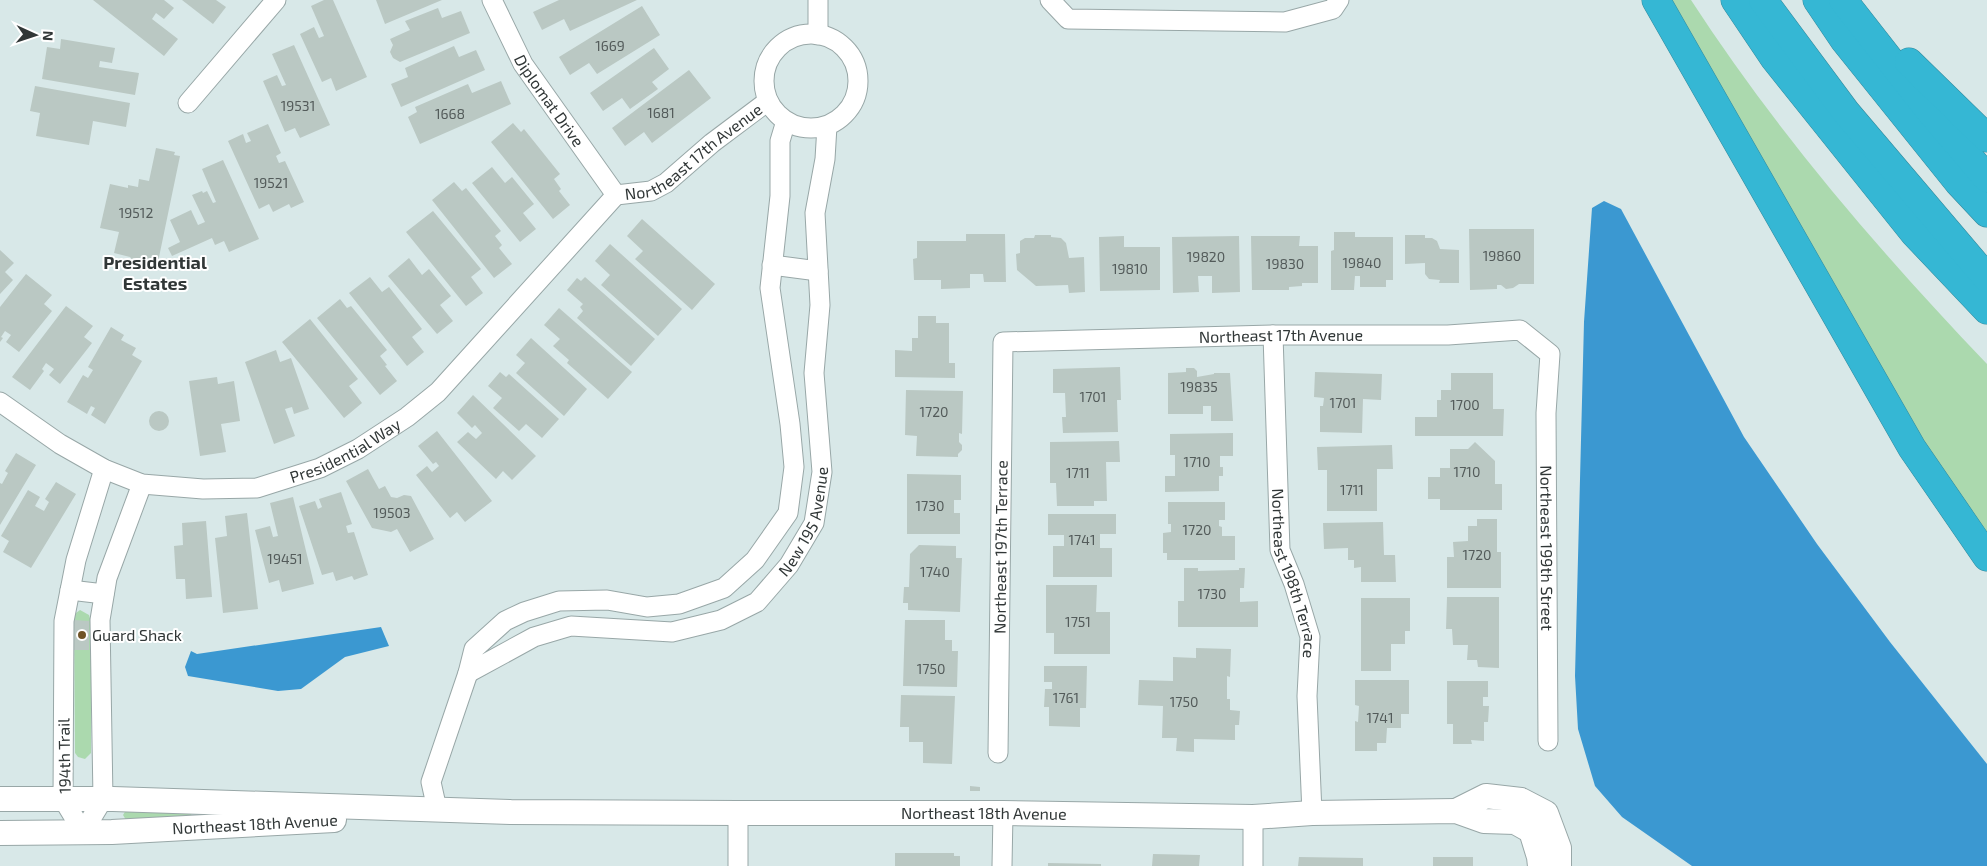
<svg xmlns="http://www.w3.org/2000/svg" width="1987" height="866" font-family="'Exo 2',sans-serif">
  <rect width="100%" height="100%" fill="#d8e8e8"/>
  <g fill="#abd9ae">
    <path d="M1666,0H1691C1776,131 1879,251 1987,364V546L1936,473Z"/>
    <polygon points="80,610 89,615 91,622 91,753 85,759 78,757 75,753 74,617 76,613"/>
    <polygon points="126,810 190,810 192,817 126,820 123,815"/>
  </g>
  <g fill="#3b98d1">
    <polygon points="1604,201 1621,209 1744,437 1817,544 1890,642 1987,764 1987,866 1692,866 1622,817 1595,786 1578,729 1575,676 1584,322 1592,208"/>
    <polygon points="381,627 389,646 345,657 301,689 278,691 188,676 185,667 191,651 197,654"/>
  </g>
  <g fill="#bac8c3">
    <polygon points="93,0 164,0 174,8 164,19 156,13 152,19 178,39 164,56"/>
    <polygon points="182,0 216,0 226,7 213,24"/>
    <polygon points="324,0 333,0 367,77 336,91 331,78 322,82 300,34 314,27 319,38 324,36 311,6"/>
    <polygon points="376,0 442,0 385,24"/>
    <polygon points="559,0 637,0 570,31 564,19 542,30 533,12"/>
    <polygon points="642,6 660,35 597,74 589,63 570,75 559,57"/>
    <polygon points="438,8 442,18 461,11 470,33 400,62 393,58 390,52 393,45 390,39 410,30 405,21"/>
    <polygon points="61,39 115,48 112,63 100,61 99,67 139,73 135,95 42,79 47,47 60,49"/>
    <polygon points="294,45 330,125 300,138 295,128 285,132 263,81 277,75 282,86 286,85 272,54"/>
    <polygon points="454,46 459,57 476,50 485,70 401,107 391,84 408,77 405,68"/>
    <polygon points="654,48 669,69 652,82 658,89 630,109 622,98 603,111 590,93"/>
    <polygon points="689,70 711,98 652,143 644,132 625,146 612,128"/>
    <polygon points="501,81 511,104 420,144 408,117 417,112 415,107 468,84 472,93"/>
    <polygon points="35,86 130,103 126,127 93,121 89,145 36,136 40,113 30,111"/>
    <polygon points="513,123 521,132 524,129 560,174 554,179 561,189 559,191 570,205 553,219 491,142"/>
    <polygon points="268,124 281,153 276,156 279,163 285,161 304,202 291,208 289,204 273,212 269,204 259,209 228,141 243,134 246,143 251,141 247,133"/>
    <polygon points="156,148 175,152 174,155 180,156 158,262 149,261 142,265 135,263 130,257 114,253 119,232 100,228 110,184 128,188 128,185 138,187 139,179 149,181"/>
    <polygon points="223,160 259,239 229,252 224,241 215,245 212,238 172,256 168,248 180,242 170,220 191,210 198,225 205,222 192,195 202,191 203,193 207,191 213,203 216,202 202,169"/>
    <polygon points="492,167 505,183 512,177 534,204 523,213 536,229 520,242 472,183"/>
    <polygon points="454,182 462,191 466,188 501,231 495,236 502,245 499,248 512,264 494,278 432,200"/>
    <polygon points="433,211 481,269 471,277 483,293 466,306 406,232"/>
    <polygon points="642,219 715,284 692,310 635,259 643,251 627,236"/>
    <polygon points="1469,229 1534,229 1534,284 1519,284 1513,288 1506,289 1501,285 1497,285 1497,289 1470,290"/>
    <polygon points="1334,232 1355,232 1355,237 1393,237 1393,280 1386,280 1386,287 1360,287 1360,276 1355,276 1354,290 1331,290 1331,251 1334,250"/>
    <polygon points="966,234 1005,234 1006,282 984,282 983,274 970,274 970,288 941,289 941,280 914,280 913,259 917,258 917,241 966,241"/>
    <polygon points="1035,235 1051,235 1051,237 1061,238 1066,243 1069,258 1084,257 1085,292 1069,293 1068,285 1036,286 1017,270 1016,254 1020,253 1020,241 1025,238 1034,238"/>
    <polygon points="1405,235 1425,235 1425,238 1432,238 1437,241 1440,249 1459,250 1459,283 1439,283 1440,280 1429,279 1425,274 1425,263 1405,264"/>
    <polygon points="1124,236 1124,247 1160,247 1160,290 1100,291 1099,237"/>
    <polygon points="1239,236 1240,292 1212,293 1212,276 1198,276 1199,292 1173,293 1172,237"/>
    <polygon points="1251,236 1300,236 1299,246 1318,246 1318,283 1302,283 1302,286 1289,287 1289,290 1252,290"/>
    <polygon points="610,244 682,309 658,336 601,285 610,275 595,261"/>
    <polygon points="0,250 14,263 5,272 13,280 0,294"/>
    <polygon points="409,258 422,275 429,269 451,296 440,305 453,321 437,334 388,276"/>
    <polygon points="26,274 52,295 44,304 52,311 19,352 6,342 11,335 5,331 1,337 3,338 0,342 0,307"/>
    <polygon points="370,277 382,292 389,287 422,329 412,337 424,352 407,366 349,293"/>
    <polygon points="585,277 655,339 631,366 577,318 583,311 580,307 583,304 567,290 577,278 581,281"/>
    <polygon points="340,299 347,308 351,306 387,350 380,356 387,365 385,366 397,381 380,395 317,318"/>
    <polygon points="66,306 93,326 84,337 92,343 60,384 49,375 54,369 46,363 42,369 44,371 30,390 12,377"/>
    <polygon points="559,308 632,372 608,399 567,363 569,360 553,346 560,339 544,325"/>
    <polygon points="918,316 936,316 936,323 949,323 949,363 955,363 955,378 895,377 895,350 912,351 912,338 918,338"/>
    <polygon points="310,319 358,379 349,386 362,403 344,418 282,342"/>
    <polygon points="111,327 124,335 121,340 136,348 132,355 142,361 105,424 91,415 95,408 91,406 87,414 67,402 83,375 88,378 93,370 88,367"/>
    <polygon points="531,338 587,389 564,416 516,373 525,363 516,355"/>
    <polygon points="276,350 280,362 291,358 309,409 294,414 292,407 285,409 295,436 274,444 245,362"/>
    <polygon points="1120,367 1121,400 1117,400 1118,432 1063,433 1062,417 1066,417 1065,393 1053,393 1053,369"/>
    <polygon points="1186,368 1194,368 1197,371 1197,377 1214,374 1214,373 1230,373 1233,421 1211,421 1211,406 1203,406 1203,414 1168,414 1168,373 1186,372"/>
    <polygon points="500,372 506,377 509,374 559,419 542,438 526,424 519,431 493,408 502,398 488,386"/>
    <polygon points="1315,372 1382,374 1381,400 1363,399 1362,433 1320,432 1320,406 1323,406 1324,398 1314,397"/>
    <polygon points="1451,373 1493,373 1493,409 1504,409 1503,436 1415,436 1415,417 1437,417 1437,400 1441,400 1441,390 1451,390"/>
    <polygon points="217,377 218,384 234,381 240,421 221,424 226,452 200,456 189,381"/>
    <polygon points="906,390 963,391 962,434 959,433 959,442 962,445 962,450 958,454 958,457 916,456 917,436 905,435"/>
    <polygon points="473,395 536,456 512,480 503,471 496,479 457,442 468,432 476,439 482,433 475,425 472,428 457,413"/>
    <circle cx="159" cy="421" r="10"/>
    <polygon points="437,431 492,501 465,522 457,512 450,518 416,475 427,466 432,472 439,466 436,462 433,464 418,446"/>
    <polygon points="1233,433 1233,456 1220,456 1220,467 1223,467 1223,476 1219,476 1219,491 1165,492 1165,476 1175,476 1175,455 1170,455 1170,434"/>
    <polygon points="1119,441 1120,462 1106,462 1107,501 1094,501 1094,506 1057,506 1056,483 1050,483 1050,442"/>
    <polygon points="1475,442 1495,461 1495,484 1502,484 1502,510 1440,510 1440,499 1428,499 1428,477 1440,477 1440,468 1450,468 1450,449 1468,449"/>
    <polygon points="1392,445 1393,469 1377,469 1377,511 1327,511 1327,470 1318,470 1317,447"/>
    <polygon points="16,453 36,465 0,525 0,483 2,484 8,473 5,471"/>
    <polygon points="368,469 379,489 385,486 391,497 397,498 404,495 411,496 434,539 410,552 397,529 391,532 372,528 346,481"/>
    <polygon points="907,474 961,475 961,500 954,500 954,513 960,513 960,534 907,534"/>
    <polygon points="56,482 76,494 31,568 3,552 9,541 1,536 28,490 40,497 35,506 44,511 49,502 45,499"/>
    <polygon points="341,492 352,524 346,526 348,533 354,532 368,575 354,580 352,576 336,581 333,572 322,575 299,506 315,501 318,509 322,507 319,499"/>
    <polygon points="293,497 314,584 282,592 279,580 269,583 255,530 270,526 273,537 278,536 270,503"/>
    <polygon points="1168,502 1225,502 1225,520 1219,520 1219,526 1222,527 1222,536 1235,536 1235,560 1167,560 1167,553 1163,553 1163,533 1171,532 1171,524 1168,524"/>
    <polygon points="247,513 258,609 223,613 215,538 227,536 225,516"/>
    <polygon points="1048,514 1116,514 1116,534 1100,534 1100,548 1112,548 1112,577 1053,577 1053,546 1064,546 1064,535 1048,535"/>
    <polygon points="1477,519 1497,519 1497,552 1501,552 1501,588 1447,588 1447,557 1454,557 1453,542 1468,541 1468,526 1477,526"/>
    <polygon points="206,521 212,597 186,599 185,579 176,579 174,546 183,545 182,523"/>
    <polygon points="1383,522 1384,555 1395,555 1396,582 1361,582 1361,567 1354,568 1354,560 1348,560 1348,548 1324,549 1323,523"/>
    <polygon points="919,545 956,546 956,558 962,558 960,612 908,610 908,603 903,603 904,587 909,587 910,554"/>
    <polygon points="1184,568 1198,568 1198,571 1239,570 1239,568 1245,568 1244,588 1240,588 1240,602 1258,601 1258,627 1178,627 1178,601 1184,601"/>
    <polygon points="1046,585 1097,585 1096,612 1110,612 1110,654 1054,654 1054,633 1046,633"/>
    <polygon points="1447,597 1499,597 1499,668 1478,667 1477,660 1467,660 1468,645 1453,645 1452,629 1446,629"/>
    <polygon points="1361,598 1410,598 1410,631 1405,631 1405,644 1391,644 1391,671 1361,671"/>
    <polygon points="74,620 89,621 89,650 74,650"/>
    <polygon points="905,620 945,620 945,640 952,640 952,651 958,651 957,687 903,686"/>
    <polygon points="1196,648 1231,649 1230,677 1227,676 1227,699 1230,699 1230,710 1240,711 1239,725 1235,725 1235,740 1194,739 1194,752 1176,751 1177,738 1162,738 1163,706 1138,705 1139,680 1173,681 1173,657 1196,658"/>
    <polygon points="1044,666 1087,666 1086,708 1080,708 1080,727 1049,726 1049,707 1044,707 1045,689 1052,689 1052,682 1044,682"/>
    <polygon points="1355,680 1409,680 1409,714 1401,714 1401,728 1387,728 1386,743 1377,743 1377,751 1355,751 1355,721 1358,722 1359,706 1355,705"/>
    <polygon points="1447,681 1488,681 1488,697 1483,697 1483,706 1489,706 1488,722 1484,722 1484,741 1471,740 1472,744 1453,744 1453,724 1447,724"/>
    <polygon points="901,695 955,696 952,764 923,763 923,742 909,742 909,727 900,727"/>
    <polygon points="970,786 980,787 980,791 970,791"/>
    <polygon points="895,853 954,853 954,856 960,856 960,866 895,866"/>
    <polygon points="1153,854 1200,855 1199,866 1152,866"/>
    <polygon points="1299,857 1363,858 1363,866 1298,866"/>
    <rect x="1433" y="857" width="40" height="9"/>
    <polygon points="1048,863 1101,864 1101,866 1048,866"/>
  </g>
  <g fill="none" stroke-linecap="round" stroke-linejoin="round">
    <defs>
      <g id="minor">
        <path id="s1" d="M492,0L523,64L616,195"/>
        <polyline points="1050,0 1068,19 1285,22 1333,9 1339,0"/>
        <circle cx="811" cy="81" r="47"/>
        <polyline points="818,35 818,0"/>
        <polyline points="188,103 276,0"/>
        <path id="s2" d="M786,121L780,141V196L770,288L790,424L794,467L788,513L755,560L724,588L679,604L647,607L607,600L559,601L524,612L505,621L474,649L468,673L534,637L571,626L672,632L721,620L757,602L789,565L814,523L822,472L814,373L820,305L815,213L825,159L827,126"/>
        <path id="s3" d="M616,195L651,191L666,183L712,143L768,101"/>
        <polyline points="772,265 818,271"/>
        <path id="s4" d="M1273,335L1280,550L1294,584L1310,637L1307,696L1312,813"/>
        <path id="s5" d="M0,402L60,444L104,469L142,484L203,489L257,488L320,468L358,449L407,417L438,392L616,195"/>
        <polyline points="104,469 76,560 64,621 63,799 83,832 103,799 100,620 107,578 142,484"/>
        <polyline points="70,590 104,594"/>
        <path id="s6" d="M998,753L1003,342L1273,335H1448L1520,330L1550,354L1546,413L1548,741"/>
        <polyline points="437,809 431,782 468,673"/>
        <polyline points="738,866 738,813"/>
        <polyline points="1002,866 1003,813"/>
        <polyline points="1253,866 1253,817"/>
      </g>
      <g id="tertiary">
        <path id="s7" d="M0,799H113L511,812L738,813H1003L1253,817L1312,813L1456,811L1484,821L1515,822L1531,831L1539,857L1540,866"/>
        <polyline points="1456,811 1486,796 1521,800 1546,813 1559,848 1559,866"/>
        <polyline points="0,833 112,832 334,820"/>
      </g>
      <g id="motorway">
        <polyline points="1656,0 1912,448 1987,557"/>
        <polyline points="1735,0 1774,58 1914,233 1987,310"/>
        <polyline points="1763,0 1846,112 1987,278"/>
        <polyline points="1817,0 1844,40 1958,182 1987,213"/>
        <polyline points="1843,0 1929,110 1987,178"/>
        <polyline points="1909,62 1987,138"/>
      </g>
    </defs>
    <use href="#minor" stroke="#98a7a7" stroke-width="21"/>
    <use href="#tertiary" stroke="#98a7a7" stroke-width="26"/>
    <use href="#motorway" stroke="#348a9d" stroke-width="29"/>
    <use href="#minor" stroke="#fff" stroke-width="19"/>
    <use href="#tertiary" stroke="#fff" stroke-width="24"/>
    <use href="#motorway" stroke="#35b7d4" stroke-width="28"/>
  </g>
  <circle fill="#705427" stroke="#fff" stroke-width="2" cx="82" cy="635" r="5"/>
  <g text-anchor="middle" stroke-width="4" stroke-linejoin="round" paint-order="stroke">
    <g font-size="14" fill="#535b5a">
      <text x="610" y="51">1669</text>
      <text x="298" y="111">19531</text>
      <text x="661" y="118">1681</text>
      <text x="450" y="119">1668</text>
      <text x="271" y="188">19521</text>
      <text x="136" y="218">19512</text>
      <text x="1502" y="261">19860</text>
      <text x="1206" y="262">19820</text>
      <text x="1362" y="268">19840</text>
      <text x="1285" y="269">19830</text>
      <text x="1130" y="274">19810</text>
      <text x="1199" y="392">19835</text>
      <text x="1093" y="402">1701</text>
      <text x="1343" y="408">1701</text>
      <text x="1465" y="410">1700</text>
      <text x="934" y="417">1720</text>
      <text x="1197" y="467">1710</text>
      <text x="1467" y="477">1710</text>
      <text x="1078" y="478">1711</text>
      <text x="1352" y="495">1711</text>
      <text x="930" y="511">1730</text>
      <text x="392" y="518">19503</text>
      <text x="1197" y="535">1720</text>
      <text x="1082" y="545">1741</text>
      <text x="1477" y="560">1720</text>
      <text x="285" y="564">19451</text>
      <text x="935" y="577">1740</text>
      <text x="1212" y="599">1730</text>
      <text x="1078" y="627">1751</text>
      <text x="931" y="674">1750</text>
      <text x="1066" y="703">1761</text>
      <text x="1184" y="707">1750</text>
      <text x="1380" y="723">1741</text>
    </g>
    <g font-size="16" fill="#313737" stroke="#fff">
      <text dy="6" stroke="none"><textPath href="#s1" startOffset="116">Diplomat Drive</textPath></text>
      <text dy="6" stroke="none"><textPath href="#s3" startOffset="91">Northeast 17th Avenue</textPath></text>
      <text dy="6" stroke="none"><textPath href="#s6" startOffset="689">Northeast 17th Avenue</textPath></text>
      <text dy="6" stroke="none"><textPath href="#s5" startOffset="376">Presidential Way</textPath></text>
      <text dy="6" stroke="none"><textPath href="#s2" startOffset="1189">New 195 Avenue</textPath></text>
      <text dy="6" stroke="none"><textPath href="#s6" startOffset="206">Northeast 197th Terrace</textPath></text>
      <text dy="6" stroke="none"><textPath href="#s6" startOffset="1161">Northeast 199th Street</textPath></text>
      <text dy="6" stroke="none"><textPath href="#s4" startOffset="241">Northeast 198th Terrace</textPath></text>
      <text transform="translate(64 756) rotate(-91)" y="6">194th Trail</text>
      <text dy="6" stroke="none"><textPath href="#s7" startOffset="984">Northeast 18th Avenue</textPath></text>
      <text transform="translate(255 824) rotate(-3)" y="6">Northeast 18th Avenue</text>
    </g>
    <g font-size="16" fill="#313737" stroke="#fff" text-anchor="start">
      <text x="92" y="641">Guard Shack</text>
    </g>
    <g font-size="18" font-weight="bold" fill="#313737" stroke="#fff">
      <text x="155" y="269">Presidential<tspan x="155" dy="21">Estates</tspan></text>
    </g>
  </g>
  <g transform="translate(35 35) rotate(93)" stroke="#ffffff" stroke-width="4" paint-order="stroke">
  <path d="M0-4L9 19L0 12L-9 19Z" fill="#313737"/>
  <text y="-8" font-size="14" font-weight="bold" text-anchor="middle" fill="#313737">N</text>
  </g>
</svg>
